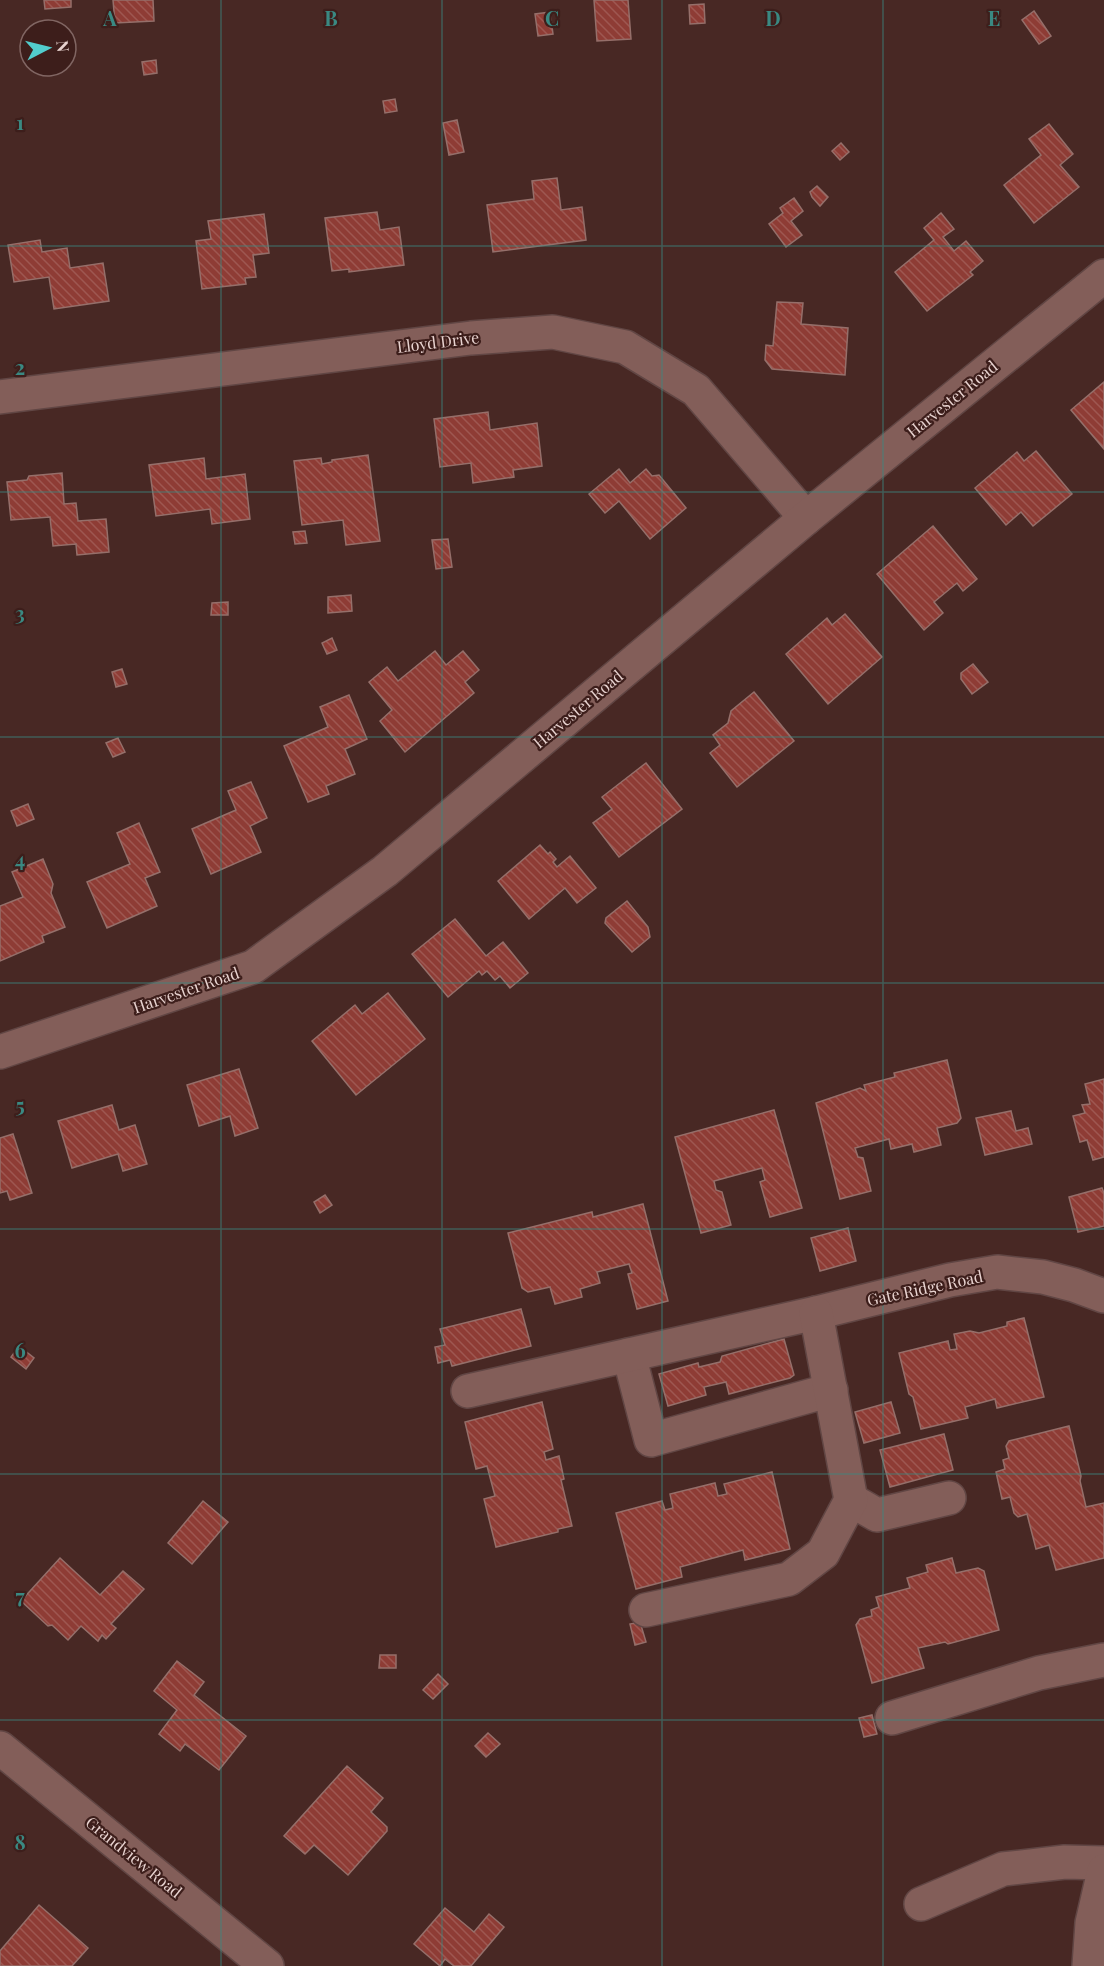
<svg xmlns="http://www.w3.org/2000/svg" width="1104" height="1966" font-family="'Playfair Display',serif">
  <defs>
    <pattern id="building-back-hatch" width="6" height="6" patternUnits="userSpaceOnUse" patternTransform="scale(1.5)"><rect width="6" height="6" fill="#8e3c35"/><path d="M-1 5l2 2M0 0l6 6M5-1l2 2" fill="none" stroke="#9e5751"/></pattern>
  </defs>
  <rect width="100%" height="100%" fill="#482824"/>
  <g fill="url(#building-back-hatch)" stroke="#956f6a" stroke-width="1.5">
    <polygon points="44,0 71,0 71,7 45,9"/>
    <polygon points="113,0 153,0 154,21 115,23"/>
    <polygon points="594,0 628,0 631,39 597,41"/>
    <polygon points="704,4 705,23 690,24 689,5"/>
    <polygon points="1034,11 1051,36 1039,44 1022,20"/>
    <polygon points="550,12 553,34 538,36 535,14"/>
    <polygon points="156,60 157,73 144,75 142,62"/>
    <polygon points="395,99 397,111 385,113 383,101"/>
    <polygon points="457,120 464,152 449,155 443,123"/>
    <polygon points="1049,124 1073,154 1060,165 1079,187 1034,223 1004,185 1041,155 1029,139"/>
    <polygon points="841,143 849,152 840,160 832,151"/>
    <polygon points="557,178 561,210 582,207 586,240 493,252 487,205 534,199 532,181"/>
    <polygon points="817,186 828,197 820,206 812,197 810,192"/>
    <polygon points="794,198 803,211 791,221 802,235 786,247 769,224 783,213 780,208"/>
    <polygon points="377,212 380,230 399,227 404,265 349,272 349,269 332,271 325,218"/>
    <polygon points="941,213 954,229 943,237 954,251 966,241 983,261 970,272 973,275 927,311 895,272 934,240 924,228"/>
    <polygon points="264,214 269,253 253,255 256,277 245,278 246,284 202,289 196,241 211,239 208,221"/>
    <polygon points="40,240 42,252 67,248 70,268 103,263 109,301 54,309 49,277 14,282 8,245"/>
    <polygon points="777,302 803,303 801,324 848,328 845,375 772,369 765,360 766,345 773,346"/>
    <polygon points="1104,382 1104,449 1071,410"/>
    <polygon points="488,412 490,430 537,423 542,466 513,470 514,477 473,483 471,463 440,467 434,419"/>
    <polygon points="1036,451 1072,494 1033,526 1021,512 1006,525 975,488 1017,452 1024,461"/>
    <polygon points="368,455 380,541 346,545 343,520 302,525 294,461 321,458 322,464 332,462 332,460"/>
    <polygon points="204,458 206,479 245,474 250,519 212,524 210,509 156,516 149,465"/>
    <polygon points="619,469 630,483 646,469 652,476 659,475 686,508 650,539 619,501 605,513 589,494"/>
    <polygon points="62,473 64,504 76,503 78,521 106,519 109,552 77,555 76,544 53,546 50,517 11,520 7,482 27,480 29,476"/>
    <polygon points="933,526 977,579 963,591 957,583 934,602 943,613 924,630 877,574"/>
    <polygon points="305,531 307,543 295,544 293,532"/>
    <polygon points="448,539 452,567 436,569 432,540"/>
    <polygon points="351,595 352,611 328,613 328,597"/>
    <polygon points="228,602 228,615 211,615 212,603"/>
    <polygon points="845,614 882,657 828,704 786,654 827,618 832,625"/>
    <polygon points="332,638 337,650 327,654 322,643"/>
    <polygon points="435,651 446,665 463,651 479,670 465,682 474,693 405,752 380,721 392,710 369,682 387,667 398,681"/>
    <polygon points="973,664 988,682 972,694 961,679 961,673"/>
    <polygon points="122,669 127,684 116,687 112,672"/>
    <polygon points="754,692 794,741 737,787 710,753 720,745 713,735 728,723 731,711"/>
    <polygon points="349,695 367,739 345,749 355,774 326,786 329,794 308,802 284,746 328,727 320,707"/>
    <polygon points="118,738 125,752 113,757 106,743"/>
    <polygon points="646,763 682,809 619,857 593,823 612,809 602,797"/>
    <polygon points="251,782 267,818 250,826 261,852 211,874 192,829 236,810 228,791"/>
    <polygon points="28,804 34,819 17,826 11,811"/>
    <polygon points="139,823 160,872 145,878 157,906 107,928 87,882 130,864 117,833"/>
    <polygon points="540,845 548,854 550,852 556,859 553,862 557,867 570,856 596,888 577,903 565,888 529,919 498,881"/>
    <polygon points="43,859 53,884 51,893 65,927 42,936 44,942 0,961 0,906 23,897 12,872"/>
    <polygon points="627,901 648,927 650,937 632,952 605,923 606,918"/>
    <polygon points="455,919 486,956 503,942 528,973 510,988 500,976 495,980 487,971 482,975 479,971 448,997 412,954"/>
    <polygon points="388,993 425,1039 356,1095 312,1041 355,1005 362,1014"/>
    <polygon points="947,1060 961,1118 957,1123 937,1128 941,1145 914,1152 912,1144 891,1149 889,1139 855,1148 858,1157 863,1158 871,1191 840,1199 816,1103 860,1088 866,1091 864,1085 895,1077 894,1073"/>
    <polygon points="239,1069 258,1128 235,1136 230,1116 199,1126 187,1085"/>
    <polygon points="1104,1079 1104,1157 1093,1160 1087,1140 1080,1142 1073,1116 1085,1113 1082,1105 1090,1104 1085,1084"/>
    <polygon points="112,1105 119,1130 135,1125 147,1164 123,1171 118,1154 72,1168 58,1121"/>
    <polygon points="774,1110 802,1208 770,1217 760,1182 765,1180 762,1168 714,1181 716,1190 722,1192 731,1225 701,1233 675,1137"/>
    <polygon points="1011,1111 1016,1131 1028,1128 1032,1144 985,1155 976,1118"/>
    <polygon points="13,1134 32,1193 10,1200 7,1191 0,1193 0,1138"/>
    <polygon points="1102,1188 1104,1193 1104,1226 1078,1232 1069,1197"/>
    <polygon points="325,1195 332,1205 320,1213 314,1202"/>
    <polygon points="643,1204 668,1301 637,1309 628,1274 632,1273 629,1264 597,1272 600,1283 580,1289 582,1297 555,1304 550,1287 528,1292 522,1288 508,1233 592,1212 593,1217"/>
    <polygon points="848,1228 856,1261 820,1271 811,1238"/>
    <polygon points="521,1309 531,1346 452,1366 450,1360 438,1363 435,1347 445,1345 440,1329"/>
    <polygon points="1024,1318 1044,1397 997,1408 995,1399 965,1407 968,1418 921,1429 913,1397 909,1394 899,1353 948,1341 950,1350 957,1349 954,1334 970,1331 979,1333 1007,1326 1007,1322"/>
    <polygon points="784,1339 794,1375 790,1378 729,1394 726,1382 704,1387 706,1395 668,1406 659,1374 698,1363 699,1367 720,1362 722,1356"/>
    <polygon points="19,1346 34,1358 26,1369 11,1357"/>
    <polygon points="542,1402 553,1449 544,1452 546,1460 559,1456 564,1479 561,1480 572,1526 558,1529 558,1532 496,1547 484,1499 495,1496 487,1466 476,1469 465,1422"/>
    <polygon points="891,1402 900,1433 864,1443 855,1412"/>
    <polygon points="1069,1426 1081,1476 1080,1481 1086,1507 1104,1503 1104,1558 1056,1570 1049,1545 1036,1549 1027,1514 1018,1517 1014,1513 1010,1497 1002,1499 996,1472 1005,1469 1003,1460 1009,1458 1006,1446 1009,1441"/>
    <polygon points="944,1434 953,1470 890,1487 880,1450"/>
    <polygon points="772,1472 790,1549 745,1560 743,1550 680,1567 682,1577 636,1589 616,1513 662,1501 665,1510 673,1508 670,1494 715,1483 718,1496 727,1494 724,1484"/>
    <polygon points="203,1501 228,1522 192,1564 168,1543"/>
    <polygon points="60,1558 100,1595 123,1571 144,1589 111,1624 116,1628 106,1639 102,1635 98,1641 81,1626 68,1640 52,1625 48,1626 21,1601"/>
    <polygon points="952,1558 956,1573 978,1568 984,1571 999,1630 948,1644 945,1642 918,1648 924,1668 872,1683 856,1625 860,1619 872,1616 871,1610 879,1607 876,1597 910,1588 907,1578 928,1572 926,1565"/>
    <polygon points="640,1622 646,1642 635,1645 630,1624"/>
    <polygon points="380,1655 396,1655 396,1668 379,1668"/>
    <polygon points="177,1661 204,1682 194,1695 246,1736 219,1770 185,1744 180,1751 159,1734 177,1710 154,1691"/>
    <polygon points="438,1674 448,1684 433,1699 423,1690"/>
    <polygon points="872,1715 877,1734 864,1737 859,1718"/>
    <polygon points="488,1733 500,1744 486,1757 475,1746"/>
    <polygon points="347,1766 383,1798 371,1812 387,1827 387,1831 348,1875 314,1845 305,1854 284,1836"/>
    <polygon points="39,1905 88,1948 72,1966 0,1966 0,1951"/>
    <polygon points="445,1908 474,1932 489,1914 504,1927 471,1966 454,1966 445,1959 440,1966 414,1944"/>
  </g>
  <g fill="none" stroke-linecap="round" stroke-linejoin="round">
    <defs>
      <g id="minor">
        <polyline points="0,397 471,338 553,332 625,347 696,390 806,518"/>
        <polyline points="0,1052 253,967 385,871 806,518 1104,276"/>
        <polyline points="629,1355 651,1440 831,1390"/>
        <polyline points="468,1391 816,1313 950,1280 997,1272 1043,1277 1074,1285 1104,1296"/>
        <polyline points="851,1500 877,1515 949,1498"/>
        <polyline points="646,1610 789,1579 823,1553 851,1500 816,1313"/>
        <polyline points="892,1718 1039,1673 1104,1660"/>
        <polyline points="0,1748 267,1966"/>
        <polyline points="921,1904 1003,1869 1065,1862 1104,1863"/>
        <polyline points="1089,1966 1092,1923 1104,1871"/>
      </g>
    </defs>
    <use href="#minor" stroke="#614644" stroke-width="36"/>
    <use href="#minor" stroke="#835e59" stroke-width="33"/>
  </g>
  <path fill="none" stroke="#3a8982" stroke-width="1.5" stroke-opacity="0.55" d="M221,0V1966M442,0V1966M662,0V1966M883,0V1966M0,246H1104M0,492H1104M0,737H1104M0,983H1104M0,1229H1104M0,1474H1104M0,1720H1104"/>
  <g text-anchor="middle" stroke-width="4.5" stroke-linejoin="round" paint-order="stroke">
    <g font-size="16" fill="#e8d3d0" stroke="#3d1e1b">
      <text transform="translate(438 342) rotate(-7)" y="6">Lloyd Drive</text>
      <text transform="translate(952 399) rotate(-39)" y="6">Harvester Road</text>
      <text transform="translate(578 709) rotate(-40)" y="6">Harvester Road</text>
      <text transform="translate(186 990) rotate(-19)" y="6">Harvester Road</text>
      <text transform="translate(925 1288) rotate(-12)" y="6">Gate Ridge Road</text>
      <text transform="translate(134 1857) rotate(39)" y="6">Grandview Road</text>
    </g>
  </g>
  <g font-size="20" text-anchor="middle" font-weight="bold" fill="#3a8982" stroke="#3d1e1b" stroke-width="4.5" stroke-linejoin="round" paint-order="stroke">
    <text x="110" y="26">A</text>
    <text x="331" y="26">B</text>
    <text x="552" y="26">C</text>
    <text x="773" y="26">D</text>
    <text x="994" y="26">E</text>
    <text x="20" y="130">1</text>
    <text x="20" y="375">2</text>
    <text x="20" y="621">3</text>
    <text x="20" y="867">4</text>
    <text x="20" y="1113">5</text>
    <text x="20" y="1358">6</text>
    <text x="20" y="1604">7</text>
    <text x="20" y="1850">8</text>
  </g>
  <g transform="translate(48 48) rotate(83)"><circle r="28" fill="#3d1e1b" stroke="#816663" stroke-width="1.5"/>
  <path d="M0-4.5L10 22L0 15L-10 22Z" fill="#52cdcd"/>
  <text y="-9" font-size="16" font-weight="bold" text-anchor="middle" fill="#e8d3d0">N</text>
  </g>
</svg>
